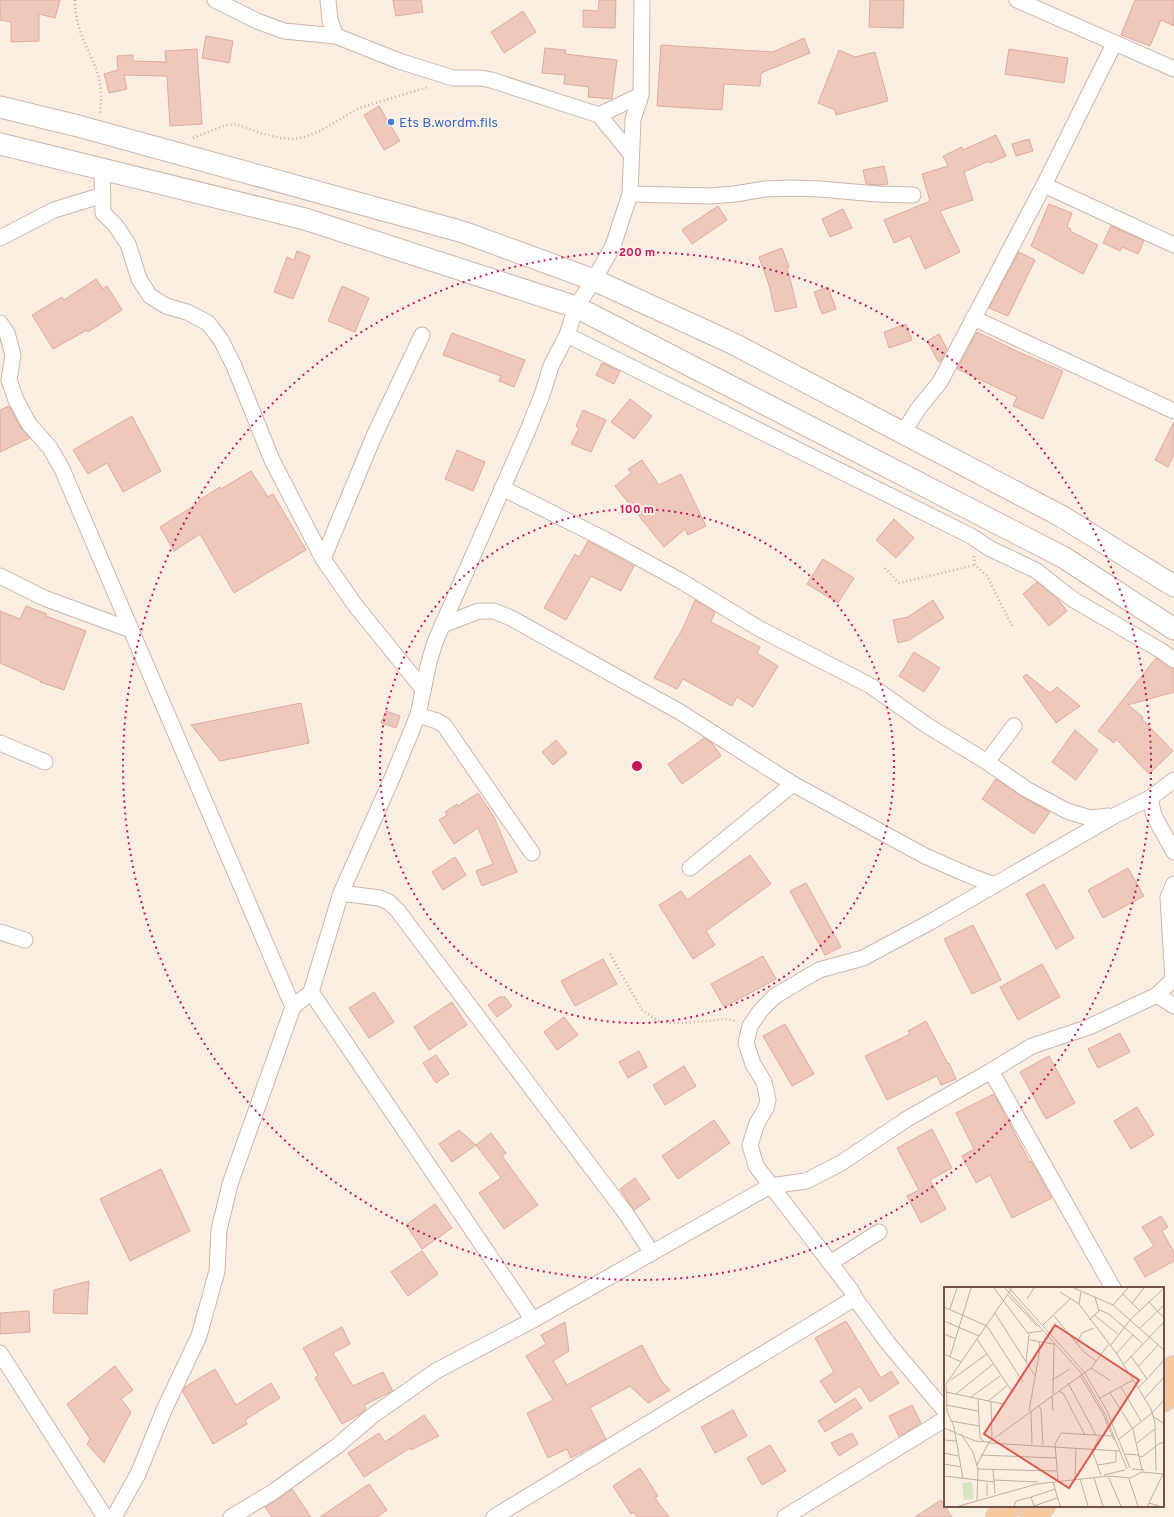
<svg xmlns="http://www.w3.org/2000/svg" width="1174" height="1517" font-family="Overpass,sans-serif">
  <rect width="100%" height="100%" fill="#faede1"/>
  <g fill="#edc8bb" stroke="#dfac9c">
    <polygon points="0,0 60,0 55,18 39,14 39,41 11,42 11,22 0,20"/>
    <polygon points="393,0 421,0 423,12 396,16"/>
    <polygon points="599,0 616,0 615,28 583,27 583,10 598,11"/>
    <polygon points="870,0 904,0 903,28 869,27"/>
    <polygon points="1135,0 1174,0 1174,26 1161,20 1150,46 1121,35"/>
    <polygon points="523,11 536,32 504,53 491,32"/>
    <polygon points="206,36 233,41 229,63 202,58"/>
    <polygon points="804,38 810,53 761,73 760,86 724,84 722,110 657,106 661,45 773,52"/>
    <polygon points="545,48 566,50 565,54 617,60 612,99 588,97 589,87 564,84 565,75 542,73"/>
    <polygon points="197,49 202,124 170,126 167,76 124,75 127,89 109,93 104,74 118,70 117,56 133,55 133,61 166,62 165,51"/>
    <polygon points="1009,49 1068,58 1064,83 1005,74"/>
    <polygon points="839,50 855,57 875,52 888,101 836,115 835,110 818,103"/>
    <polygon points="379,106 400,141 384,150 364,115"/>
    <polygon points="996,135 1006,156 990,163 989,161 964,172 973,200 940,211 960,252 925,269 910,236 894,243 884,220 930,201 922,174 948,166 943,156 962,147 963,150"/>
    <polygon points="1029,139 1033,151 1016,156 1012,144"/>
    <polygon points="884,166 888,184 880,185 866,184 863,170"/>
    <polygon points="1049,204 1072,213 1067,227 1071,229 1070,231 1098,245 1083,274 1031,246"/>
    <polygon points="718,206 727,220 692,244 682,230"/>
    <polygon points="843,209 852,228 830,237 822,219"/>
    <polygon points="1111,226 1144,241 1138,254 1122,247 1120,251 1103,243"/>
    <polygon points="782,248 789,267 787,267 797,307 775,312 769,285 759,257"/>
    <polygon points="297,251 310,256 293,299 274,292 287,257 294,260"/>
    <polygon points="1019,252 1035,260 1008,316 989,308"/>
    <polygon points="96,279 103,289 107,286 122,310 88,332 87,330 53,349 32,315 62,297 64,300"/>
    <polygon points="342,286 369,298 355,332 328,321"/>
    <polygon points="828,287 836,309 822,314 814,292"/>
    <polygon points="906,324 912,340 889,348 884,332"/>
    <polygon points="977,332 1021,353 1063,371 1043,419 1013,406 1017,397 957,369"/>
    <polygon points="452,333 525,360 514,387 499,381 501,376 443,355"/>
    <polygon points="939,334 947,349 940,362 938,361 927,341"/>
    <polygon points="602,363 620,371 614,384 596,375"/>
    <polygon points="630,399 652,416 634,439 611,422"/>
    <polygon points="9,406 21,428 30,438 0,452 0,410"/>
    <polygon points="583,410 606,420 591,452 571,444 579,428 576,426"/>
    <polygon points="132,416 161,471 123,492 107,463 88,474 73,450"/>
    <polygon points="1174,422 1174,454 1168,467 1155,460"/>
    <polygon points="457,450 485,462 473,491 445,479"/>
    <polygon points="642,460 659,485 681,474 706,526 688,535 685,529 664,547 615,486 631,473 628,469"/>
    <polygon points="251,471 268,497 273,494 306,550 234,593 200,534 174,551 160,527 200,502 199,500 220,487 221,489"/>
    <polygon points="894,519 914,538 896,558 876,540"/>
    <polygon points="588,541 634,566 621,591 591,576 566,620 544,608 575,554 579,557"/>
    <polygon points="823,559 854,578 838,603 807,584"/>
    <polygon points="1037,582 1057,598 1067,611 1049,626 1023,594"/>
    <polygon points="695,600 715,612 711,622 760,647 757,653 778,666 753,707 737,697 732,706 683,679 677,689 654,678 683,628"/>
    <polygon points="933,600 944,618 909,640 898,643 893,620 908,617"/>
    <polygon points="26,606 47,614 46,616 86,631 64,690 40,682 41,681 0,663 0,611 20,619"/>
    <polygon points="914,652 940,668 924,692 899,676"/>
    <polygon points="1156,658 1174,669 1174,692 1128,705 1143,717 1142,719 1173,751 1149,774 1116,739 1114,743 1098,731"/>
    <polygon points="1026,674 1050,693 1057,687 1080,706 1056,723 1023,677"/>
    <polygon points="301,703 309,743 220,761 191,725"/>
    <polygon points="386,711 400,716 396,728 381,723"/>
    <polygon points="1075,730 1098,750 1076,780 1052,762"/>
    <polygon points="704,738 712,743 721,756 682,784 668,764"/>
    <polygon points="556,740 567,753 553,765 542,752"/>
    <polygon points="996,779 1022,797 1050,812 1034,834 982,799"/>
    <polygon points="478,793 494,817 517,872 482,886 476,871 493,864 478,828 454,844 439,820 447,815 445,812 457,804 458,806"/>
    <polygon points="750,855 771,884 706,931 715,945 693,959 659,905 681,891 687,900"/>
    <polygon points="455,857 466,875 443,890 432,872"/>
    <polygon points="1128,868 1144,896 1103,918 1088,890"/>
    <polygon points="806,883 841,947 825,955 790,891"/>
    <polygon points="1044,884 1074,938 1056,949 1026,894"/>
    <polygon points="973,925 1001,980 972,994 944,939"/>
    <polygon points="763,956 776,979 724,1007 711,984"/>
    <polygon points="603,959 617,984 575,1006 561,981"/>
    <polygon points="1042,964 1060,997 1018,1020 1000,987"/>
    <polygon points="374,992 394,1022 369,1038 349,1008"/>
    <polygon points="499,997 505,997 512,1006 497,1017 488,1005"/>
    <polygon points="452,1002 467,1025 429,1050 414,1027"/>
    <polygon points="564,1017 578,1035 557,1050 544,1032"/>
    <polygon points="926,1021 948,1064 949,1063 956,1079 941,1085 937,1076 887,1100 865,1056 910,1034 908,1031"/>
    <polygon points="785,1024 814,1074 792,1086 763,1036"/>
    <polygon points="1120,1033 1130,1052 1098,1068 1088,1049"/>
    <polygon points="639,1051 647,1067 628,1078 619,1062"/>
    <polygon points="436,1055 449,1074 436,1083 423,1063"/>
    <polygon points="1049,1056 1075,1103 1046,1119 1020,1072"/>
    <polygon points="684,1066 696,1086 665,1105 653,1085"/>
    <polygon points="994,1094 1030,1162 1031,1161 1052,1198 1012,1218 990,1175 976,1183 962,1156 974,1149 956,1113"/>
    <polygon points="1137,1107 1154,1135 1131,1149 1114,1121"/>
    <polygon points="714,1120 730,1143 678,1179 662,1156"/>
    <polygon points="932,1129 952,1168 930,1180 946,1209 921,1223 907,1196 919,1190 897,1148"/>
    <polygon points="459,1130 476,1145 452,1162 439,1144"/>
    <polygon points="491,1133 506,1153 502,1156 538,1205 504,1229 479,1193 501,1178 476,1145"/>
    <polygon points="161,1169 190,1231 130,1261 100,1199"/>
    <polygon points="635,1178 650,1199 634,1210 620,1189"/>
    <polygon points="435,1204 452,1228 422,1249 406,1225"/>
    <polygon points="1161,1216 1168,1227 1162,1231 1174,1252 1174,1261 1145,1277 1134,1258 1154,1246 1142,1227"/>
    <polygon points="422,1251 438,1274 408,1296 391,1272"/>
    <polygon points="89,1281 87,1314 53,1313 54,1290"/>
    <polygon points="29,1311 30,1332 0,1334 0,1313"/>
    <polygon points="846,1321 881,1378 891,1371 899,1383 870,1402 860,1386 835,1403 820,1381 834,1372 815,1338"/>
    <polygon points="565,1322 569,1351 553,1361 567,1385 642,1345 662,1382 670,1390 648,1403 630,1386 590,1408 606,1439 571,1458 567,1449 548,1458 527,1413 553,1400 526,1356 546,1344 541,1335"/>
    <polygon points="342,1327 350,1344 333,1353 353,1386 383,1372 393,1391 364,1405 366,1409 359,1415 342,1424 315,1378 318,1375 303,1348"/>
    <polygon points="115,1366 133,1390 121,1399 131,1412 104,1463 87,1444 90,1439 67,1404"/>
    <polygon points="215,1369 236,1405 271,1383 280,1398 245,1420 247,1424 213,1444 183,1392 185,1387"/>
    <polygon points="855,1398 862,1408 825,1432 818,1421"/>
    <polygon points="912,1405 921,1423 899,1437 889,1416"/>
    <polygon points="733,1410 747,1436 715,1453 701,1427"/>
    <polygon points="424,1415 439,1436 411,1450 410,1448 364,1477 348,1453 379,1433 385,1442"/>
    <polygon points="852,1433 858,1444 839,1456 831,1443"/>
    <polygon points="770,1445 786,1471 762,1485 747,1458"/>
    <polygon points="640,1468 658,1496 655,1498 669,1517 637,1517 634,1512 631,1514 613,1486"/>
    <polygon points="369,1484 387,1510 377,1517 320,1517"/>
    <polygon points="292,1489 311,1517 272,1517 265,1507"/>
    <polygon points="941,1500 952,1517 915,1517"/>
  </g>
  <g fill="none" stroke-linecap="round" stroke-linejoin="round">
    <defs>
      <g id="minor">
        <polyline points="215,0 257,21 284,31 336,36 399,61 453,78 481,78 491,80 599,115 641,95"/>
        <polyline points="328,0 330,20 336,36"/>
        <polyline points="1017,0 1174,69"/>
        <polyline points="599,115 631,154"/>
        <polyline points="102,169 103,213 116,226 128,244 139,279 150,296 166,306 187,312 208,323 221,340 234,366 272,460 323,559 355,605 423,689"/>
        <polyline points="1044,185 1174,245"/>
        <polyline points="630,194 710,196 735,194 765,189 791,188 820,189 877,194 913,195"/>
        <polyline points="0,238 54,210 103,195"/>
        <polyline points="973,318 1174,411"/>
        <polyline points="0,323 7,333 13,355 9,380 16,400 29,424 50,448 62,469 293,1007"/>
        <polyline points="567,335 971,536 989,548 1037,571 1058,588 1074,600 1160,650 1174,660"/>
        <polyline points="903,433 918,409 940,382 1044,185 1114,44"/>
        <polyline points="502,488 604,539 681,581 758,628 871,686 928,726 987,762 1026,789 1067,811 1090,818 1109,816"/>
        <polyline points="323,559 374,436 422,335"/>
        <polyline points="0,576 44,598 131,630"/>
        <polyline points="442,625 479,611 494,611 511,618 680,712 793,784 925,856 973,877 995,885"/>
        <polyline points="418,715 437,721 444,725 532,853"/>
        <polyline points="0,743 45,762"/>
        <polyline points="987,762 1014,726"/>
        <polyline points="1150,798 1154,816 1174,852"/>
        <polyline points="690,868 793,784"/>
        <polyline points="341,893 379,898 389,902 398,911 627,1215 652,1253"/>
        <polyline points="0,932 25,940"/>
        <polyline points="1173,980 1168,897 1174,884"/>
        <polyline points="311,992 533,1320"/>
        <polyline points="1157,995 1174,1006"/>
        <polyline points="991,1071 1113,1288"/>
        <polyline points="830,1263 879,1232"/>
        <polyline points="0,1353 105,1517"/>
        <polyline points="945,1411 887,1342 855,1298 851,1290 756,1166 750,1145 757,1123 766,1108 768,1100 764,1082 753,1064 746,1043 750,1026 761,1010 775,996 819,970 863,958 934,920 1114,816 1150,798 1174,780"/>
        <polyline points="114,1517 138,1474 164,1410 199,1336 217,1271 219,1230 230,1184 293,1007 311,992 341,893 393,776 418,715 429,662 435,642 528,430 543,392 551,366 567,335 576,307 594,280 613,246 630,194 633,119 641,95 642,0"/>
        <polyline points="231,1517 273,1492 337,1446 372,1416 436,1371 533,1320 770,1186 806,1181 841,1163 907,1119 991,1071 1032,1046 1089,1027 1157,995 1174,979"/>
        <polyline points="494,1517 855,1298"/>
        <polyline points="785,1517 945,1419"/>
      </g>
      <g id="secondary">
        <polyline points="0,107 78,126 463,232 594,280 732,343 903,433 1061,516 1174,586"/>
        <polyline points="0,144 305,219 576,307 1063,557 1174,629"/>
      </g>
      <g id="primary">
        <polyline points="1163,1376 1174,1367"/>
        <polyline points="1163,1401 1174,1391"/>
        <polyline points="997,1517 1011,1506"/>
        <polyline points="1031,1517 1044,1506"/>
      </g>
    </defs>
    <use href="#minor" stroke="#ccb6ac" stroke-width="17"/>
    <use href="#secondary" stroke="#cfb5a9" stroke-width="23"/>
    <use href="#primary" stroke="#d4cbc9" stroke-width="24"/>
    <g stroke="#d2ab9e" stroke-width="2.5" stroke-dasharray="1 3" stroke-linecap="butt">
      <path d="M75,0C75,18 80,34 88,50C92,60 97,69 99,79C102,90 101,101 100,113"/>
      <polyline points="193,138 226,125 236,124 260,133 281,138 293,139 304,137 320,131 359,108 428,87"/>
      <polyline points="974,556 975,565 987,576 1012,626"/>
      <polyline points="885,568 899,583 975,565"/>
      <polyline points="610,954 642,1010 660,1022 684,1023 727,1019 735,1021"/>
    </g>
    <use href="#minor" stroke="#fff" stroke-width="15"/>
    <use href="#secondary" stroke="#fff" stroke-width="21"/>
    <use href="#primary" stroke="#f5c89d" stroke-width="22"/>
  </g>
  <g fill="none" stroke="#c2185b" stroke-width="2" stroke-dasharray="2 4">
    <circle cx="637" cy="766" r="257"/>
    <circle cx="637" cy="766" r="514"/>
  </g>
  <circle fill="#3f7fe0" stroke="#fef1e7" stroke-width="1.5" cx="391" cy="122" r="4"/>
  <g text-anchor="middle" stroke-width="4" stroke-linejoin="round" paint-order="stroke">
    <g font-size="14" fill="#366cbe" stroke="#fef1e7" text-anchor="start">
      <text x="399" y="127">Ets B.wordm.fils</text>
    </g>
  </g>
  <g transform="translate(944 1287)">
    <rect width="220" height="220" fill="#faede1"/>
    <path d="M28,195L30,211L20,213L18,196Z" fill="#d5e6c1"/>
    <path fill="none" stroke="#c2afa5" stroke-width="1" d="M50,1L85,48L82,75M61,1L138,87L161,127L183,182M65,1L141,86L163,124L186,181M130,1L169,18L220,63M116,5L135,17L173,67L207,122L211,136L212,184M63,7L93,39M179,7L196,24M151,10L155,24M83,12L90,1M205,15L220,31M188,16L200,1M135,17L137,5M169,18L184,1M0,20L43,39L79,95M6,22L13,1M51,26L91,89M150,28L174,47M110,29L140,65L152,74M145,33L156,23L165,27L198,56M186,33L220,1M0,34L35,49M99,38L126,12M196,41L220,18M84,46L98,44M0,47L12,52M33,52L69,106M86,53L109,57M133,56L138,46L150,41M166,59L186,33M173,66L189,48M0,67L17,75M187,69L203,92L220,73M6,70L27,1M179,78L220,35M194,80L214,58M147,81L167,94M136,88L159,127L170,153M7,93L43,67M108,93L126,82M124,96L152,148M2,99L3,124L10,140L19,192M0,100L68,1M177,100L197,134M194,101L203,92M114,104L119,106L141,148M2,105L59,117M166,106L189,142L198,183M12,107L49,77M109,107L110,56M108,109L109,124M27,110L56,89M156,111L189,93M201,111L220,90M34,112L36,151L40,154M44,114L63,99M47,115L48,152M2,118L34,124M94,118L97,122L99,158M85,124L96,62L95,55M87,124L88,157M210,130L220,137M7,134L35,139M0,141L31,154L45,155M17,147L29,165L34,182L113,184M175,152L207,127L220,113M0,153L12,154M45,156L175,164M193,156L211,142M148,163L157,188M149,163L156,149M0,166L14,169M181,167L195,168M37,168L112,171M195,169L198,170L216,156H220M0,177L17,180M33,178L45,155L147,81L164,58M154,178L172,175V164M49,182L51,207M188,182L200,183M160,188L181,183M0,189L50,195M164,189L177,219M131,191L132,161M150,191L159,219M136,192L144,219M185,192L194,219M50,193L94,195M114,193L111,157L117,146L168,149M109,195L116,219M43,209V196M33,213L34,182M205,216L219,187M15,219L93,197L164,189L186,191L198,185L220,187M70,219L72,214L87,210M90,219L87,210L111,202M90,219L113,211M204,219L205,216L215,219"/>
    <path fill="#dc5a4e" fill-opacity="0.15" stroke="#dc5a4e" stroke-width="2" d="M111,38L195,93L125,201L40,147Z"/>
    <rect width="220" height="220" fill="none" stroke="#6f524a" stroke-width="2"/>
  </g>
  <circle cx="637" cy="766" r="6" fill="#c2185b" stroke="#fef1e7" stroke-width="2"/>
  <g font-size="12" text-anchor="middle" font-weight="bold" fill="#c2185b" stroke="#fef1e7" stroke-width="4" stroke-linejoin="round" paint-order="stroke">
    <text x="637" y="256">200 m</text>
    <text x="637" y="513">100 m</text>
  </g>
</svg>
